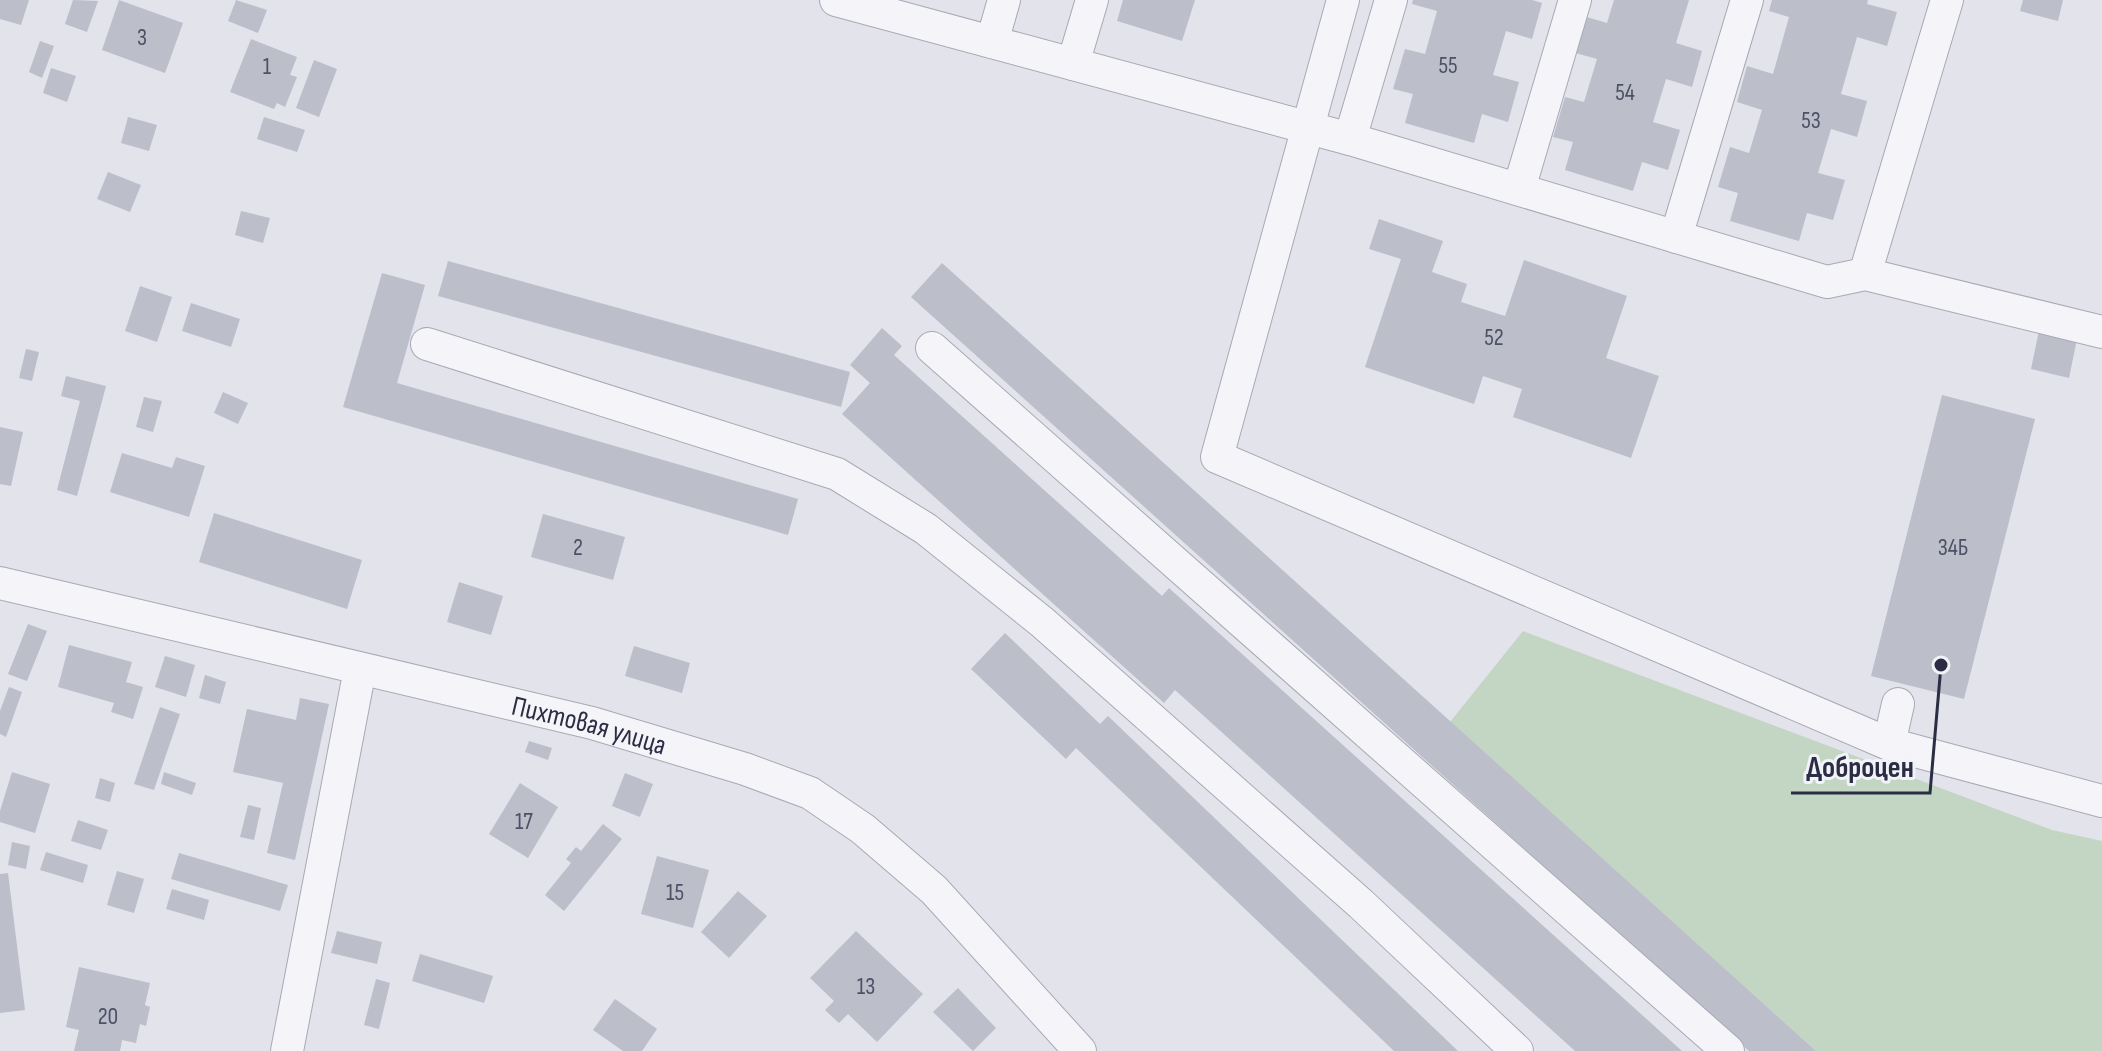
<svg xmlns="http://www.w3.org/2000/svg" width="2102" height="1051" font-family="'Sofia Sans Condensed',sans-serif">
  <rect width="100%" height="100%" fill="#e2e3eb"/>
  <polygon fill="#c3d5c3" points="1523,631 2052,830 2102,841 2102,1051 1816,1051 1450,722"/>
  <g fill="#bcbeca">
    <polygon points="0,0 29,0 21,25 0,19"/>
    <polygon points="73,0 98,1 87,32 65,24"/>
    <polygon points="119,0 183,23 165,73 102,50"/>
    <polygon points="236,0 267,10 258,33 228,21"/>
    <polygon points="1123,0 1195,0 1182,41 1117,21"/>
    <polygon points="1413,0 1532,0 1542,3 1532,39 1506,31 1493,75 1519,82 1508,122 1482,114 1474,143 1405,123 1413,94 1393,89 1405,49 1425,54 1437,11 1412,4"/>
    <polygon points="1614,0 1689,0 1676,43 1702,51 1692,87 1666,79 1653,122 1680,130 1668,170 1642,162 1633,191 1565,170 1573,142 1553,137 1565,97 1584,102 1597,59 1572,52 1583,16 1607,23"/>
    <polygon points="1772,0 1868,0 1867,4 1897,12 1887,46 1857,37 1841,94 1867,101 1857,137 1831,129 1818,173 1845,180 1833,220 1807,213 1799,241 1730,221 1738,193 1718,187 1730,147 1749,153 1762,110 1737,102 1747,66 1773,74 1789,17 1769,11"/>
    <polygon points="2023,0 2063,0 2058,21 2020,11"/>
    <polygon points="251,39 297,57 290,75 297,77 285,107 277,103 274,109 230,92"/>
    <polygon points="40,41 54,46 42,78 29,72"/>
    <polygon points="314,60 337,69 319,117 296,108"/>
    <polygon points="51,68 76,76 67,102 43,93"/>
    <polygon points="128,117 157,125 149,151 121,143"/>
    <polygon points="264,117 305,130 297,152 257,139"/>
    <polygon points="108,172 141,185 130,212 97,199"/>
    <polygon points="241,211 270,218 263,243 235,235"/>
    <polygon points="1379,219 1443,241 1432,272 1467,284 1461,302 1505,316 1524,260 1627,296 1606,358 1659,376 1631,458 1513,417 1522,389 1483,376 1474,404 1365,367 1401,259 1369,249"/>
    <polygon points="448,261 850,372 841,407 438,296"/>
    <polygon points="942,263 1816,1051 1749,1051 911,297"/>
    <polygon points="382,273 425,285 397,383 798,499 788,535 343,407"/>
    <polygon points="140,286 172,297 157,342 125,331"/>
    <polygon points="191,303 240,319 231,347 182,331"/>
    <polygon points="2040,326 2078,334 2069,378 2031,369"/>
    <polygon points="882,328 902,346 894,355 1162,596 1169,588 1682,1051 1575,1051 1175,690 1164,703 842,414 870,383 850,365"/>
    <polygon points="26,349 39,352 32,381 19,378"/>
    <polygon points="66,376 106,386 77,496 57,490 80,401 61,396"/>
    <polygon points="223,392 248,403 238,424 214,413"/>
    <polygon points="1942,395 2035,419 1964,699 1871,676"/>
    <polygon points="144,397 162,401 153,432 136,427"/>
    <polygon points="0,427 23,432 11,486 0,484"/>
    <polygon points="122,453 172,468 176,457 205,466 189,517 110,492"/>
    <polygon points="214,513 362,560 347,609 199,562"/>
    <polygon points="543,514 625,537 613,580 531,557"/>
    <polygon points="459,582 503,596 491,635 447,622"/>
    <polygon points="28,624 47,631 27,681 8,674"/>
    <polygon points="1005,633 1100,724 1108,716 1458,1051 1394,1051 1076,748 1066,759 971,669"/>
    <polygon points="69,645 132,662 126,682 143,687 133,719 111,712 114,703 58,687"/>
    <polygon points="634,646 690,663 682,693 625,676"/>
    <polygon points="165,656 195,665 186,697 155,687"/>
    <polygon points="205,675 226,682 220,704 199,698"/>
    <polygon points="9,687 22,692 6,737 0,734 0,711"/>
    <polygon points="300,698 329,704 295,860 267,853 283,783 233,772 247,709 296,720"/>
    <polygon points="160,707 180,714 154,790 134,784"/>
    <polygon points="529,741 552,748 548,760 525,752"/>
    <polygon points="12,772 50,784 35,833 0,822 0,811"/>
    <polygon points="164,772 196,783 192,795 161,784"/>
    <polygon points="625,773 653,784 640,817 612,806"/>
    <polygon points="100,778 115,783 110,802 95,798"/>
    <polygon points="520,783 558,807 528,858 489,834"/>
    <polygon points="248,805 261,808 254,840 240,837"/>
    <polygon points="78,820 108,830 101,850 71,841"/>
    <polygon points="603,824 622,839 564,911 545,895 571,863 566,859 576,847 581,851"/>
    <polygon points="12,842 30,846 26,869 8,865"/>
    <polygon points="46,852 88,865 83,883 40,870"/>
    <polygon points="179,853 288,885 280,911 171,879"/>
    <polygon points="657,856 709,870 693,928 641,914"/>
    <polygon points="117,871 144,879 134,913 107,905"/>
    <polygon points="8,873 25,1010 0,1013 0,874"/>
    <polygon points="172,889 209,900 204,920 166,909"/>
    <polygon points="738,891 767,916 729,958 701,932"/>
    <polygon points="337,931 382,942 377,964 331,953"/>
    <polygon points="856,931 923,994 877,1042 848,1014 839,1023 825,1010 834,1001 810,978"/>
    <polygon points="420,954 493,976 484,1003 412,981"/>
    <polygon points="79,967 150,983 145,1005 150,1007 146,1026 140,1024 136,1043 122,1040 120,1051 74,1051 79,1030 66,1027"/>
    <polygon points="376,979 390,983 379,1029 364,1025"/>
    <polygon points="958,988 996,1028 973,1051 933,1012"/>
    <polygon points="615,999 657,1029 642,1051 623,1051 593,1030"/>
  </g>
  <g fill="none" stroke-linecap="round" stroke-linejoin="round">
    <defs>
      <g id="minor">
        <polyline points="836,0 1350,139 1827,282 1865,274 2102,332"/>
        <polyline points="1343,0 1217,457 1889,744"/>
        <polyline points="992,42 1004,0"/>
        <polyline points="1073,64 1092,0"/>
        <polyline points="1350,139 1391,0"/>
        <polyline points="1519,189 1575,0"/>
        <polyline points="1676,237 1747,0"/>
        <polyline points="1865,274 1947,0"/>
        <polyline points="427,344 837,474 926,529 1042,622 1361,904 1517,1051"/>
        <polyline points="932,348 1728,1051"/>
        <path id="s1" d="M0,583L592,723L745,769L810,793L863,829L934,890L1080,1051"/>
        <polyline points="1898,704 1889,744 2102,801"/>
        <polyline points="287,1051 360,669"/>
      </g>
    </defs>
    <use href="#minor" stroke="#a7a9b5" stroke-width="34"/>
    <use href="#minor" stroke="#f5f5f9" stroke-width="32"/>
  </g>
  <g text-anchor="middle" stroke-width="6" stroke-linejoin="round" paint-order="stroke">
    <g font-size="24" fill="#4e5165">
      <text x="142" y="45">3</text>
      <text x="1448" y="73">55</text>
      <text x="267" y="74">1</text>
      <text x="1625" y="100">54</text>
      <text x="1811" y="128">53</text>
      <text x="1494" y="345">52</text>
      <text x="578" y="555">2</text>
      <text x="1953" y="555">34Б</text>
      <text x="524" y="829">17</text>
      <text x="675" y="900">15</text>
      <text x="866" y="994">13</text>
      <text x="108" y="1024">20</text>
    </g>
    <g font-size="28" fill="#2a2d43" stroke="#f2f3f8">
      <text dy="10" stroke="none"><textPath href="#s1" startOffset="606">Пихтовая улица</textPath></text>
    </g>
  </g>
  <path fill="none" stroke="#2a2d43" stroke-width="3" d="M1941 665L1930 793H1791"/>
  <circle fill="#2a2d43" stroke="#f2f3f8" stroke-width="3" cx="1941" cy="665" r="8"/>
  <g font-size="30" text-anchor="middle" font-weight="bold" fill="#2a2d43" stroke="#f2f3f8" stroke-width="6" stroke-linejoin="round" paint-order="stroke">
    <text x="1860" y="777">Доброцен</text>
  </g>
</svg>
